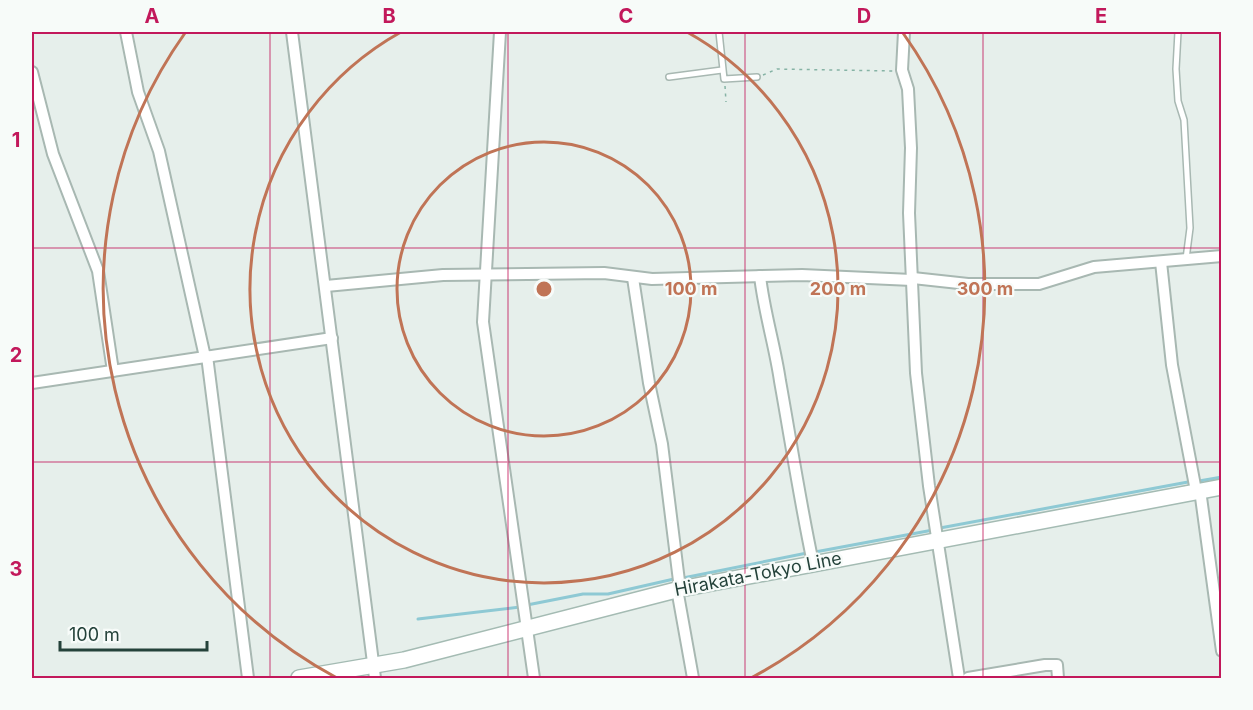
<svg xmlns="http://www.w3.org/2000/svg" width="1253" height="710" font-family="Inter,sans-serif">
  <rect width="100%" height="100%" fill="#e6efeb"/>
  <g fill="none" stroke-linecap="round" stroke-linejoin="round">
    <g stroke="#8ec9d4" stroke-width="3">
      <polyline points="1199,481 1222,477"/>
      <polyline points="940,528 1188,482"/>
      <polyline points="815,552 933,530"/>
      <polyline points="683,578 807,553"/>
      <polyline points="527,605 583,594 608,594 674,579"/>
      <polyline points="418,619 520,607"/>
    </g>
    <defs>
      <g id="service">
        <polyline points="719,32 724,79 757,77"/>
        <polyline points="1178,32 1176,69 1178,101 1184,120 1190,228 1186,259"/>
        <polyline points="669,77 722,70"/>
      </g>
      <g id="minor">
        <polyline points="126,32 138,92 159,151 205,357"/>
        <polyline points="292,32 375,678"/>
        <polyline points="500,32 483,322 534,678"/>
        <polyline points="904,32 902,70 908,89 911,148 909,213 916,373 929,486 959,678"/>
        <polyline points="32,72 53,154 98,271 113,371"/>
        <polyline points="1161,262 1172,365 1196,491"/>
        <path d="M760,276C764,312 775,346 780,381C791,442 800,502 813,563"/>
        <polyline points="633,278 649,383 662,444 680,589"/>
        <polyline points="913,278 968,284 1039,284 1094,267 1222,256"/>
        <polyline points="326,286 443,275 604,273 652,279 802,275 912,280"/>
        <polyline points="207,356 248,678"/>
        <polyline points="32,383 332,338"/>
        <polyline points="1200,490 1222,651"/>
        <polyline points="677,589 693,678"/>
        <polyline points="968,678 1045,665 1057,665 1058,678"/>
      </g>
      <polyline id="secondary" points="299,678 404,660 680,589 1222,487"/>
    </defs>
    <use href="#service" stroke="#a8b8b2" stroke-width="8"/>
    <use href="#minor" stroke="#a8b8b2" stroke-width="14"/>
    <use href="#secondary" stroke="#a4bbb3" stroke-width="18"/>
    <g stroke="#86b3a5" stroke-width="1.5" stroke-dasharray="3 4.5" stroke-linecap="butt">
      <polyline points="763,75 777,69 893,71"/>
      <polyline points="725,86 726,102"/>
    </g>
    <use href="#service" stroke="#fff" stroke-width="5"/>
    <use href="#minor" stroke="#fff" stroke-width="10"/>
    <use href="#secondary" stroke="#fff" stroke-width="15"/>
  </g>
  <path fill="none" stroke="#c2185b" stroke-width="1.5" stroke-opacity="0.55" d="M270,32V678M508,32V678M745,32V678M983,32V678M32,248H1222M32,462H1222"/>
  <g fill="none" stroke="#c07456" stroke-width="3">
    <circle cx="544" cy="289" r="147"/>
    <path d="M687 32A294 294 0 1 1 401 32"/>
    <path d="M337 678A441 441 0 0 1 185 33M903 33A441 441 0 0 1 751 678"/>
  </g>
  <g text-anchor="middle" stroke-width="4.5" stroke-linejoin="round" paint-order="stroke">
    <g font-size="18" fill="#24423a" stroke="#f7fbf9">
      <text transform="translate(758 574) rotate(-11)" y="6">Hirakata-Tokyo Line</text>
    </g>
  </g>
  <circle cx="544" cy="289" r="9" fill="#c07456" stroke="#f7fbf9" stroke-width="3"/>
  <g font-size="18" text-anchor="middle" font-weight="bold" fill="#c07456" stroke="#f7fbf9" stroke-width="4.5" stroke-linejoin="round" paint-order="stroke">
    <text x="691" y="295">100 m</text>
    <text x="838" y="295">200 m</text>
    <text x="985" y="295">300 m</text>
  </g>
  <rect width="1253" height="710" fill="none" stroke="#f7fbf9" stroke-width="66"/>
  <path d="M60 641v9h147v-9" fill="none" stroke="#24423a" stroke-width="3"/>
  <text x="69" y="641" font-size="18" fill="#24423a" stroke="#f7fbf9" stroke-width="4.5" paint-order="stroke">100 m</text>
  <rect x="33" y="33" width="1187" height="644" fill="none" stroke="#c2185b" stroke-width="2"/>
  <g font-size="20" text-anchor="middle" font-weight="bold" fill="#c2185b">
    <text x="152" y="23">A</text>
    <text x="389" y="23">B</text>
    <text x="626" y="23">C</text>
    <text x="864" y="23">D</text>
    <text x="1101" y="23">E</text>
    <text x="16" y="147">1</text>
    <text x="16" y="362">2</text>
    <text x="16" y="576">3</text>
  </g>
</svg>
